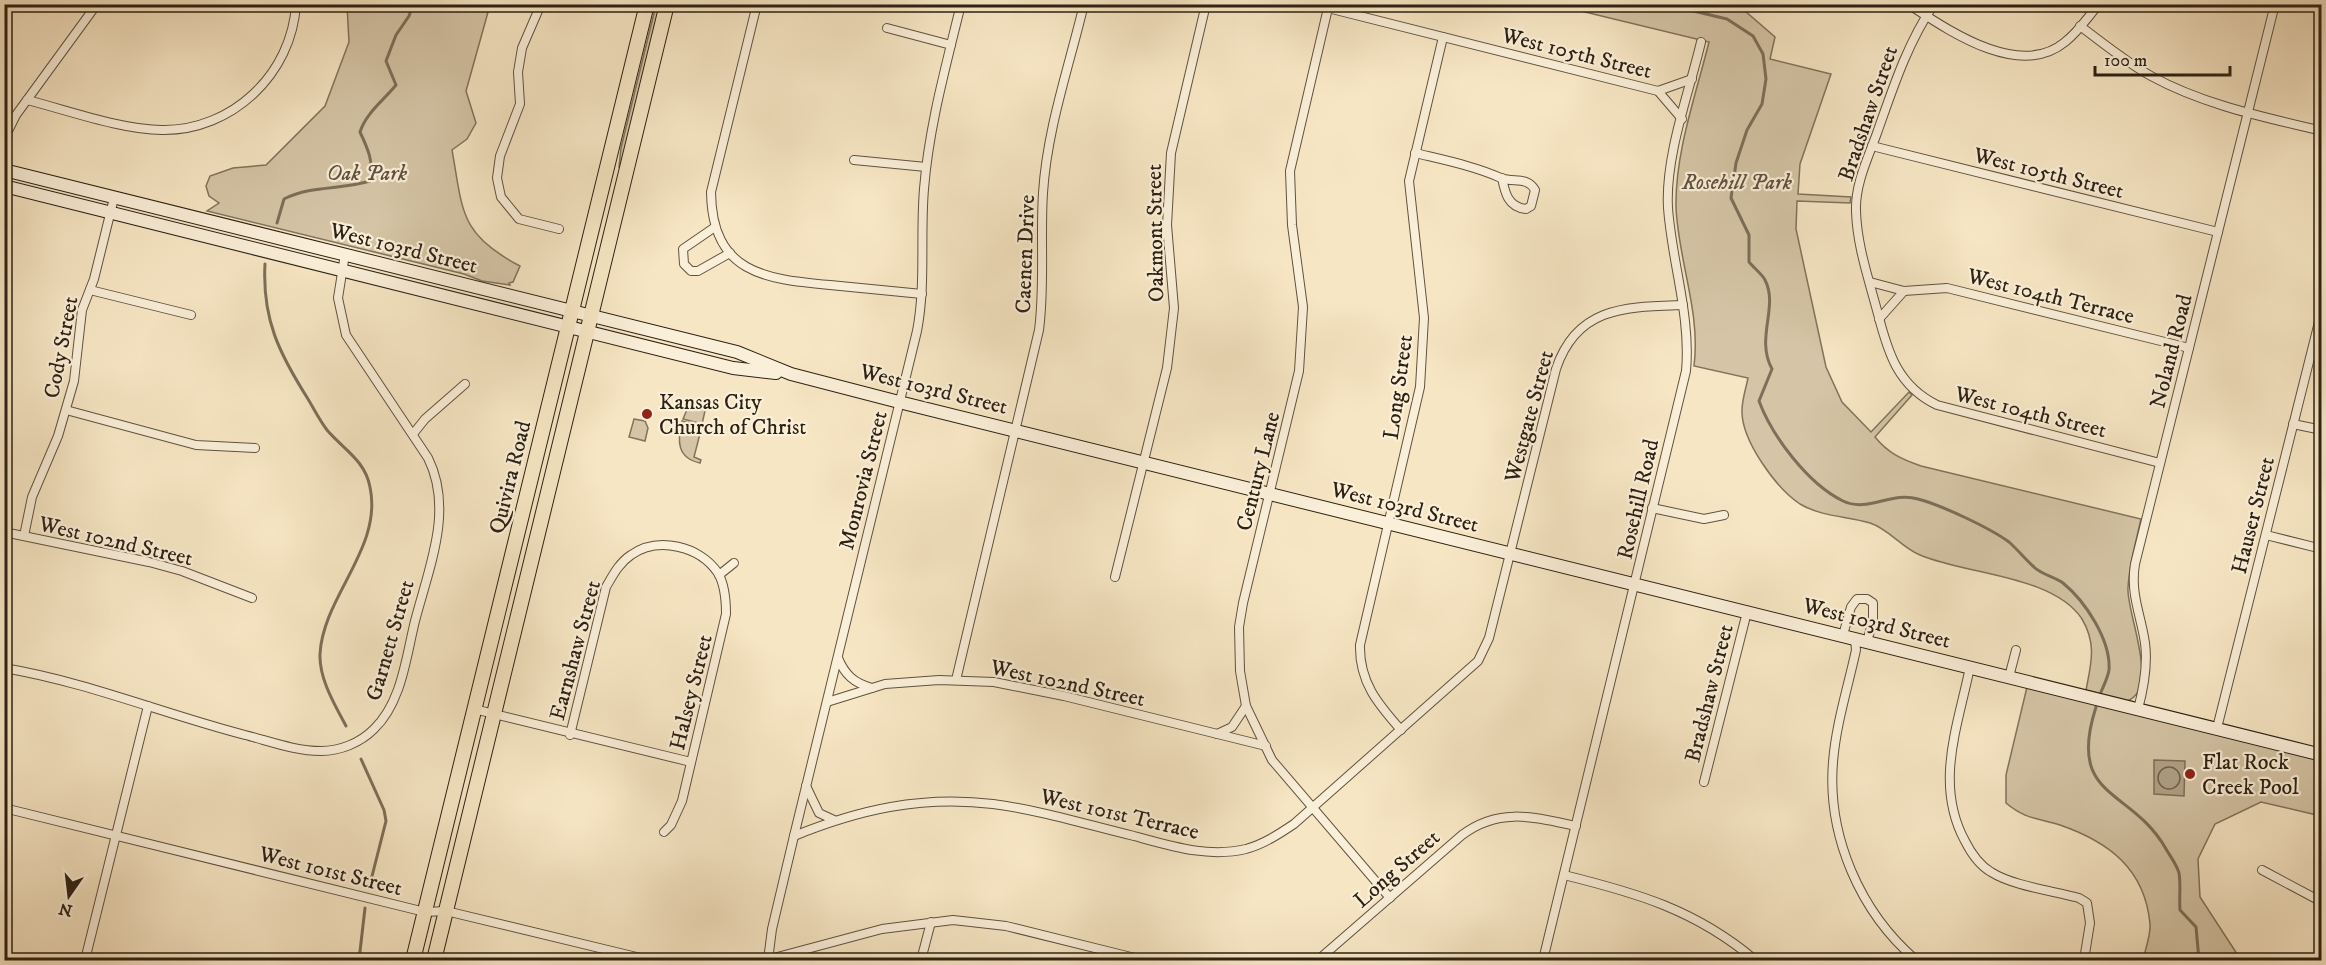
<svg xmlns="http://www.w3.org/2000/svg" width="2326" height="965" font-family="'IM FELL DW Pica',serif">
  <rect width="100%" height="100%" fill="#f7e6c4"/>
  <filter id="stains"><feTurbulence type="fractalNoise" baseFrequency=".00333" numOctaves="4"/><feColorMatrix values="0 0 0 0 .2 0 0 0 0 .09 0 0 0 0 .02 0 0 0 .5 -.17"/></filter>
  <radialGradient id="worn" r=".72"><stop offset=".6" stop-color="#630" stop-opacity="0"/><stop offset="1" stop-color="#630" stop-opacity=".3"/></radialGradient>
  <g fill="#d5c5a6" stroke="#81735c" stroke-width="1.5">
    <path d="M347,5H490L466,91L476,123L467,139L452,150C463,211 459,234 520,266L513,282L509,283L510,285L482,281L464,274L207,211L219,203L209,196L206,186L210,176L233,168L266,165L325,106L349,42Z"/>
    <polygon points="656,5 662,5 621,168 619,167 621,148"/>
    <path d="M1556,5H1724L1745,11L1775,37L1770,59L1831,74L1800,164L1798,194L1851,197L1850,203L1797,201L1796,229L1826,367L1842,402L1871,432L1909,392L1912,395L1875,437C1888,453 1901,459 1921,466L2141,519C2136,542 2129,564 2128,588C2126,612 2161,689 2127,701L2086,690C2091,664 2097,644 2082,619C2053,575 1967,575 1920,555C1902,548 1889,529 1870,523C1847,516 1822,517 1800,504C1776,488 1741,440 1742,410C1742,400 1746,388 1748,378L1694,366C1701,312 1678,260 1676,207C1675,152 1696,95 1709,42Z"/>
    <polygon points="708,399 716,403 707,402 702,424 683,419 689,405"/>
    <polygon points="634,419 645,421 648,428 645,441 629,437"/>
    <path d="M682,421L702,426L694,457L701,460L700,463C677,458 677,441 682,421Z"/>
    <path d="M2027,687L2321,760V816L2261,802L2215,824L2198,859L2200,897L2241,960H2143C2145,950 2151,935 2150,924C2145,869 2109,842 2060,825C2037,818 2025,819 2006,803V775Z"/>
  </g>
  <polygon fill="#b2a388" stroke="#7d6f59" stroke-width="1.5" points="2154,760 2185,761 2184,796 2154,794"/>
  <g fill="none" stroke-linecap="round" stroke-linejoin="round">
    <circle stroke="#70624e" stroke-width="1.5" cx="2169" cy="778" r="11"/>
    <g stroke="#7d6f59" stroke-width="3">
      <path d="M1664,4L1727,19L1753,36L1763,54L1766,79L1762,104L1747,130L1736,163L1731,198L1749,235V262C1754,268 1762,274 1765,280C1779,307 1755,338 1772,369L1759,401C1772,436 1808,484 1843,501C1868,513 1891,491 1918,499C1941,505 1990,528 2009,542C2018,550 2026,560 2035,568C2043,575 2055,577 2063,583C2085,601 2111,640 2109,670C2108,677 2104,685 2101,692"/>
      <path d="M277,223L284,199C312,185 341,190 370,181C374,162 368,149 360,132C366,113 383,101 396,85L386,61L396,35L409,16L413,4"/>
      <path d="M265,264C262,319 279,353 308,399C314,409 320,421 327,430C343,449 365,460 370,487C383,548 323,596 320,654C319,679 335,705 346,726"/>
      <path d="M2096,707C2066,800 2131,787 2166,849C2170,856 2177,865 2179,873C2181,885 2179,898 2180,910L2196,927L2199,960"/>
      <polyline points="361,759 384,810 386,821 369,888"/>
      <polyline points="359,960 365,908"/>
    </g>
    <defs>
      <g id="street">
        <polyline points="541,4 522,48 518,72 520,104 500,156 497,178 501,197 519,219 559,229"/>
        <path d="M757,4L711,192C712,273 764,279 830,285C861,288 891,291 922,294"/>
        <polyline points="1312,4 1658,91 1692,79"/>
        <path d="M1908,4C1948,30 2019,80 2065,42C2078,32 2088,17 2099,4"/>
        <path d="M1934,4C1907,44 1893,88 1877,133C1868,158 1855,184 1856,211C1857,246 1869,280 1878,314C1888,353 1898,386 1937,405L2160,463"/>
        <polyline points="1328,8 1290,171 1292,225 1303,307 1299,371 1243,603 1239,627 1240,671 1246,706 1272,760 1390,898"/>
        <path d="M2080,26C2103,43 2126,62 2151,76C2204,105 2264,117 2322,131"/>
        <polyline points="887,28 951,45"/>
        <polyline points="1658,91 1682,119"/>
        <path d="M27,100C67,110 122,130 162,130C232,131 292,74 296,4"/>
        <polyline points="4,139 16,115 97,4"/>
        <polyline points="1872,146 2218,232"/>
        <path d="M1415,153C1444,160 1474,166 1501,178C1514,183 1527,176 1535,190L1531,206L1526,209C1508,207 1505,193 1502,178"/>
        <polyline points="854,160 926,167"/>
        <polyline points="715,227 683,249 684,264 691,271 698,271 730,253"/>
        <polyline points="1870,282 1904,291 1947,288 2189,348"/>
        <polyline points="90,290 191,315"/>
        <polyline points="1879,319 1904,291"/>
        <polyline points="66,410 196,445 255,448"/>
        <polyline points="2293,424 2322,430"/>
        <polyline points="413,434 425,419 465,384"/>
        <polyline points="1652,508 1704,519 1724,515"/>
        <polyline points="4,532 149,562 182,571 252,598"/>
        <polyline points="2266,535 2322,549"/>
        <polyline points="24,536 32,497 58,436 74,381 82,310 94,279 114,198"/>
        <polyline points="719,575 734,563"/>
        <polyline points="1115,577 1167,368 1174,308 1167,225 1171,153 1206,4"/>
        <polyline points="1843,635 1851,607 1857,599 1867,599 1873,603 1873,620 1867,642"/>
        <path d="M1855,639L1856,650C1848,687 1836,724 1833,762C1827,836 1860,912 1916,960"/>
        <path d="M838,658C845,675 854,683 872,688"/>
        <path d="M1970,667C1958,726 1934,784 1965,841C1971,853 1979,865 1991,872C2013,886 2054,891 2079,898L2087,903L2090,923L2084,960"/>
        <path d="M4,668C87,682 164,714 245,735C269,741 295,751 321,751C340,751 360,743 374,729C402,702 406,657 415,621C429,567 454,510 428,458L346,335L338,298L345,254"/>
        <polyline points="2009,677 2016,650"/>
        <path d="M956,680L1039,330C1045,284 1040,239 1043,193C1047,129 1069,67 1084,4"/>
        <polyline points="827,702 885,684 939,680 994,682 1064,696 1266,746"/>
        <polyline points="474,709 691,762"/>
        <path d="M2138,709C2144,687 2148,666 2145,643C2141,615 2130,594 2135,564L2275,4"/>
        <polyline points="2217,728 2322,310"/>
        <path d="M1401,730C1378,704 1359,682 1360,645L1420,387L1424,318L1409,181L1443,37"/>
        <polyline points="1217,734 1232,727 1246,706"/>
        <path d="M570,735L606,587C613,575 619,563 631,555C658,536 700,546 718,573C725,585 726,600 726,614L682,801L671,825L664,832"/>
        <polyline points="1704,782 1747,612"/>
        <polyline points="806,786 819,813 834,820"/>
        <polyline points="4,808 425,912 446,911 649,960"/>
        <path d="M794,836C858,810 922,795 993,804C1040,810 1088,825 1134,836C1171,846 1208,858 1246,849C1264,844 1279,834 1294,824L1478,661L1489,638L1556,369C1577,306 1626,307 1683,305"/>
        <polyline points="2262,870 2322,902"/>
        <path d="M1564,875C1637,893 1696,910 1755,960"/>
        <polyline points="85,960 148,706"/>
        <polyline points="766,960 882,929 953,920 1006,926 1143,960"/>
        <path d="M768,960L772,929L794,836L917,331C926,284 920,237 924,189C929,126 946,66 961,4"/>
        <polyline points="921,960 931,922"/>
        <path d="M1318,960L1462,835C1499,807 1534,817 1576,826"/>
        <path d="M1543,960L1686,371C1691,316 1672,263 1668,208C1665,156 1689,93 1701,42"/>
        <polyline points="2321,960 2322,959"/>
      </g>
      <g id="secondary">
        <polyline points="4,170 737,352 791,374 899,402 2322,755"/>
        <polyline points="4,186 733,368 776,373"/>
      </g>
      <g id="primary">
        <polyline points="413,960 647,4"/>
        <polyline points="434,960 667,4"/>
      </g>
    </defs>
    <use href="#street" stroke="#60523f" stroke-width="10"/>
    <use href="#secondary" stroke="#2d2113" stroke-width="14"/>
    <use href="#primary" stroke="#2d2113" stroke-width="16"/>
    <use href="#street" stroke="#faefd9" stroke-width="8"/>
    <use href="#secondary" stroke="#faefd9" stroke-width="12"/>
    <use href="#primary" stroke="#f7e6c4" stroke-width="14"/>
  </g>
  <g fill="#8f2418" stroke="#faefd9" stroke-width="2">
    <circle cx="647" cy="414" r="6"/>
    <circle cx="2190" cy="774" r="6"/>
  </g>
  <g text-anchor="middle" stroke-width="4.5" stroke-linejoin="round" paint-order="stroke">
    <g font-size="22" fill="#2d2113" stroke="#faefd9">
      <text transform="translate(1577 52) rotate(14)" y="8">West 105th Street</text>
      <text transform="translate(1867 113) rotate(-71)" y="8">Bradshaw Street</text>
      <text transform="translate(2049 172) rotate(14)" y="8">West 105th Street</text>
      <text transform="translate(1154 233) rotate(-91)" y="8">Oakmont Street</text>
      <text transform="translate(404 247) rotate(14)" y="8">West 103rd Street</text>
      <text transform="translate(1024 254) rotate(-88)" y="8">Caenen Drive</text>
      <text transform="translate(2051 295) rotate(14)" y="8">West 104th Terrace</text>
      <text transform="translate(60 347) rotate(-79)" y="8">Cody Street</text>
      <text transform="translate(2170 351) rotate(-76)" y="8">Noland Road</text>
      <text transform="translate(1397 387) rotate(-82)" y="8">Long Street</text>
      <text transform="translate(934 388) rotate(14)" y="8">West 103rd Street</text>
      <text transform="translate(2031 411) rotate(14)" y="8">West 104th Street</text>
      <text transform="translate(1528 416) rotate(-75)" y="8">Westgate Street</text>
      <text transform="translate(1257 471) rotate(-76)" y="8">Century Lane</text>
      <text transform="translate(509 477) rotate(-76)" y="8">Quivira Road</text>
      <text transform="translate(862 480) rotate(-76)" y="8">Monrovia Street</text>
      <text transform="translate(1637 499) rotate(-77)" y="8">Rosehill Road</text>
      <text transform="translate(1405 506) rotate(14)" y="8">West 103rd Street</text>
      <text transform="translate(2252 515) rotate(-76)" y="8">Hauser Street</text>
      <text transform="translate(116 540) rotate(13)" y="8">West 102nd Street</text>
      <text transform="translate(1877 622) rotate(14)" y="8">West 103rd Street</text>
      <text transform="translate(389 640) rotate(-74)" y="8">Garnett Street</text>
      <text transform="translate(574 650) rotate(-75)" y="8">Earnshaw Street</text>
      <text transform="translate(1068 682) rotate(12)" y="8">West 102nd Street</text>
      <text transform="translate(690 692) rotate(-76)" y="8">Halsey Street</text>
      <text transform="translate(1708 693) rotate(-76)" y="8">Bradshaw Street</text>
      <text transform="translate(1120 813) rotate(13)" y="8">West 101st Terrace</text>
      <text transform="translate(1396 868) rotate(-41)" y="8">Long Street</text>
      <text transform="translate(331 870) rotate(14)" y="8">West 101st Street</text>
    </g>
    <g font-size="22" font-style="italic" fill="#5f523f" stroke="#faefd9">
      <text x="367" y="180">Oak Park</text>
      <text x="1737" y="189">Rosehill Park</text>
    </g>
    <g font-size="22" fill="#2d2113" stroke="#faefd9" text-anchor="start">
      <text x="659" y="409">Kansas City<tspan x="659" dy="25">Church of Christ</tspan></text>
      <text x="2202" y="769">Flat Rock<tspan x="2202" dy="25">Creek Pool</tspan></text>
    </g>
  </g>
  <rect width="2326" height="965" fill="none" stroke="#f7e6c4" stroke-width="24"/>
  <rect x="6" y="6" width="2314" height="953" fill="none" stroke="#2d2113" stroke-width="3"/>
  <rect x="12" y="12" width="2302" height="941" fill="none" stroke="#2d2113" stroke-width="1.5"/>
  <g transform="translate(69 896) rotate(194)" stroke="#faefd9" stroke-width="4.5" paint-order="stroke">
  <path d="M0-4.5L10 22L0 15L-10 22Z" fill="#2d2113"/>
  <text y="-9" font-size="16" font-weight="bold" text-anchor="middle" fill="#2d2113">N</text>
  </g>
  <path d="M2095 66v9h135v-9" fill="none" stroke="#2d2113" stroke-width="3"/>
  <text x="2104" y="66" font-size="18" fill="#2d2113" stroke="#faefd9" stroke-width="4.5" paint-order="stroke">100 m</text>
  <rect width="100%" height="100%" filter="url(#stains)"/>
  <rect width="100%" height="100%" fill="url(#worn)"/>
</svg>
